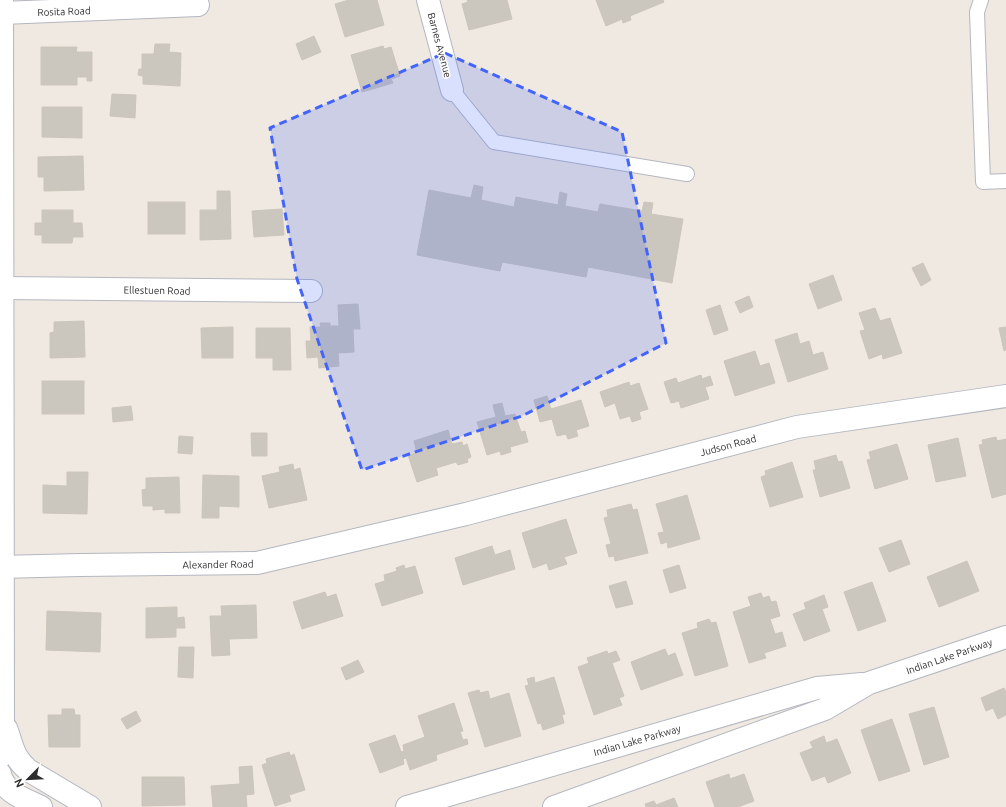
<svg xmlns="http://www.w3.org/2000/svg" width="1006" height="807" font-family="Ubuntu,sans-serif">
  <rect width="100%" height="100%" fill="#efe9e1"/>
  <g fill="#cbc7bf" stroke="#cbc5ba">
    <polygon points="349,0 377,0 384,25 345,37 335,4"/>
    <polygon points="467,0 507,0 512,19 469,30 462,4 468,2"/>
    <polygon points="596,0 663,0 664,2 630,16 631,20 623,23 622,19 606,26"/>
    <polygon points="314,36 321,52 302,60 296,44"/>
    <polygon points="155,44 170,44 169,52 181,53 180,86 143,84 143,76 138,75 139,69 142,69 142,54 154,54"/>
    <polygon points="383,46 384,49 391,47 400,76 391,79 393,83 362,92 351,55"/>
    <polygon points="41,47 77,47 76,52 92,52 92,81 87,81 87,77 77,77 77,85 41,85"/>
    <polygon points="112,94 136,95 135,118 110,116"/>
    <polygon points="42,107 82,107 82,138 42,137"/>
    <polygon points="83,156 84,190 44,191 44,177 38,177 38,157"/>
    <polygon points="474,185 483,187 481,200 514,207 516,197 558,205 560,192 567,194 565,206 598,212 600,204 642,211 644,202 653,203 651,214 683,219 672,283 588,267 586,277 502,262 500,271 417,255 429,190 471,198"/>
    <polygon points="217,191 230,191 231,239 200,240 200,210 217,210"/>
    <rect x="148" y="202" width="37" height="32"/>
    <polygon points="282,209 284,235 254,237 252,211"/>
    <polygon points="42,210 73,210 73,223 82,223 83,237 73,237 72,243 42,243 42,235 35,235 35,223 42,223"/>
    <polygon points="923,263 931,280 921,286 912,268"/>
    <polygon points="833,275 842,300 818,309 809,284"/>
    <polygon points="749,296 753,307 740,313 735,302"/>
    <polygon points="358,304 360,329 353,329 354,352 338,353 339,366 319,368 318,357 307,358 306,341 311,341 310,327 321,327 320,323 330,323 330,326 339,326 338,305"/>
    <polygon points="720,305 728,330 714,335 706,310"/>
    <polygon points="875,308 880,321 890,318 902,353 883,359 882,354 869,359 860,331 865,330 859,313"/>
    <polygon points="84,321 85,357 50,358 50,333 54,332 54,322"/>
    <polygon points="233,327 233,358 202,358 201,328"/>
    <polygon points="1006,327 1006,350 1004,351 999,328"/>
    <polygon points="256,328 290,328 291,370 273,370 273,358 256,358"/>
    <polygon points="797,333 800,344 809,341 813,355 823,352 828,369 788,382 775,340"/>
    <polygon points="755,351 760,366 769,363 775,383 735,396 724,361"/>
    <polygon points="701,375 702,379 710,376 713,385 705,387 709,399 681,408 679,401 671,403 664,382 676,378 678,383"/>
    <rect x="42" y="381" width="42" height="33"/>
    <polygon points="629,382 630,386 639,383 648,409 639,412 641,419 632,422 630,416 620,419 615,403 605,407 600,392"/>
    <polygon points="547,396 551,409 581,400 589,426 576,430 578,436 568,439 566,434 557,436 552,419 540,422 534,400"/>
    <polygon points="502,403 505,416 515,414 521,432 525,431 528,442 510,447 511,452 501,455 500,451 487,455 477,422 496,417 493,405"/>
    <polygon points="131,406 133,420 113,422 112,408"/>
    <polygon points="448,430 452,444 462,442 463,446 467,444 471,457 467,459 468,462 458,465 456,462 436,468 438,475 417,482 408,455 417,453 414,441"/>
    <polygon points="251,433 267,433 267,456 252,456"/>
    <polygon points="179,436 193,437 192,454 178,453"/>
    <polygon points="996,437 997,441 1006,439 1006,494 992,498 979,445 983,444 982,440"/>
    <polygon points="958,438 966,476 936,482 928,445"/>
    <polygon points="897,444 908,479 875,489 867,460 871,459 869,452"/>
    <polygon points="836,455 838,462 842,461 850,488 820,497 813,470 816,470 814,461"/>
    <polygon points="792,462 803,497 770,507 761,477 766,475 765,471"/>
    <polygon points="293,464 294,470 300,468 307,500 269,508 262,476 280,472 279,467"/>
    <polygon points="67,472 88,472 87,514 43,513 43,485 67,486"/>
    <polygon points="203,475 239,476 239,507 219,506 219,518 202,518"/>
    <polygon points="179,477 180,513 165,513 165,509 153,510 153,506 143,506 142,490 146,489 146,478"/>
    <polygon points="687,495 700,539 668,548 667,542 661,544 658,533 664,532 656,504"/>
    <polygon points="631,504 633,510 637,509 648,553 615,561 614,556 609,557 606,545 611,544 604,518 608,517 607,510"/>
    <polygon points="566,519 577,553 564,557 567,564 549,570 547,563 533,568 522,533"/>
    <polygon points="901,540 910,564 889,572 879,548"/>
    <polygon points="492,546 495,555 510,550 515,569 463,585 455,558"/>
    <polygon points="967,561 979,591 939,607 927,577"/>
    <polygon points="404,565 405,569 415,566 423,593 382,606 375,584 385,581 384,575 397,571 396,568"/>
    <polygon points="679,565 686,588 670,593 663,570"/>
    <polygon points="626,581 633,604 616,608 609,586"/>
    <polygon points="872,582 886,621 858,631 844,592"/>
    <polygon points="325,592 327,597 336,594 343,616 302,629 293,602"/>
    <polygon points="761,593 763,598 769,596 771,602 776,601 780,616 770,619 775,634 782,632 786,646 764,653 766,658 749,663 733,612 751,606 748,597"/>
    <polygon points="824,595 828,607 822,609 830,631 804,641 793,614 806,609 804,603"/>
    <polygon points="256,605 257,638 229,639 230,655 212,656 210,616 222,616 221,606"/>
    <polygon points="177,607 177,618 184,617 185,628 176,628 176,637 146,638 146,608"/>
    <polygon points="47,611 101,613 100,652 46,650"/>
    <polygon points="709,619 711,623 716,622 728,666 695,676 682,633 698,628 697,623"/>
    <polygon points="179,647 194,647 193,678 178,677"/>
    <polygon points="665,649 668,656 675,653 683,675 641,690 631,662"/>
    <polygon points="607,651 608,654 616,651 620,660 612,663 624,696 619,698 622,705 594,715 578,667 589,663 587,658"/>
    <polygon points="358,660 364,672 346,680 341,668"/>
    <polygon points="534,677 535,683 554,677 565,714 562,715 564,723 543,730 541,723 538,724 525,686 529,685 527,679"/>
    <polygon points="1004,688 1006,692 1006,715 998,719 993,708 986,711 981,698"/>
    <polygon points="479,690 480,693 488,691 490,699 509,693 521,736 485,747 468,693"/>
    <polygon points="454,703 463,731 460,732 463,740 467,739 468,744 436,755 437,760 410,770 406,758 403,759 404,764 380,773 369,744 395,735 401,752 404,751 403,745 425,737 418,716"/>
    <polygon points="934,707 949,757 924,765 909,714"/>
    <polygon points="62,709 74,709 75,715 80,715 80,747 49,747 48,715 62,715"/>
    <polygon points="136,711 141,721 127,729 121,719"/>
    <polygon points="892,719 910,771 879,781 861,730"/>
    <polygon points="824,736 826,743 837,739 851,773 828,783 825,776 812,781 800,753 813,748 810,742"/>
    <polygon points="289,752 291,756 294,754 305,790 289,795 291,801 275,806 262,765 267,763 266,759"/>
    <polygon points="252,766 254,794 246,795 247,807 213,807 211,786 240,784 239,767"/>
    <polygon points="729,774 730,779 744,774 754,801 738,807 715,807 706,782"/>
    <polygon points="142,777 184,777 185,805 142,806"/>
    <polygon points="674,798 678,807 646,807 645,804 654,801 656,805"/>
  </g>
  <g fill="none" stroke-linecap="round" stroke-linejoin="round">
    <defs>
      <g id="lane">
        <polyline points="981,0 977,12 983,182 1006,181"/>
        <polyline points="452,90 494,142 687,174"/>
      </g>
      <g id="street">
        <polyline points="428,0 452,90"/>
        <polyline points="2,13 198,5"/>
        <polyline points="3,288 311,291"/>
        <polyline points="0,567 80,565 257,563 466,514 797,427 1006,396"/>
        <path d="M6,728C13,746 12,756 28,770L90,807"/>
        <polyline points="0,757 3,720 2,0"/>
        <path d="M0,774C4,793 25,799 41,807"/>
        <polyline points="407,807 817,688 862,684"/>
        <polyline points="554,807 825,709 869,683 1006,637"/>
      </g>
    </defs>
    <use href="#lane" stroke="#b4b7c1" stroke-width="16"/>
    <use href="#street" stroke="#b4b7c1" stroke-width="24"/>
    <use href="#lane" stroke="#fff" stroke-width="14"/>
    <use href="#street" stroke="#fff" stroke-width="22"/>
  </g>
  <path fill="#4264fb" fill-opacity="0.2" stroke="#4264fb" stroke-width="3" stroke-dasharray="8 5" stroke-linejoin="round" d="M445,53L622,132L666,343L522,416L362,470L297,279L270,128Z"/>
  <g text-anchor="middle" stroke-width="3" stroke-linejoin="round" paint-order="stroke">
    <g font-size="10" fill="#2e2e2e" stroke="#fff">
      <text transform="translate(64 11) rotate(-2)" y="4">Rosita Road</text>
      <text transform="translate(440 45) rotate(75)" y="4">Barnes Avenue</text>
      <text transform="translate(157 290) rotate(1)" y="4">Ellestuen Road</text>
      <text transform="translate(728 445) rotate(-15)" y="4">Judson Road</text>
      <text transform="translate(218 564) rotate(-1)" y="4">Alexander Road</text>
      <text transform="translate(949 656) rotate(-19)" y="4">Indian Lake Parkway</text>
      <text transform="translate(637 740) rotate(-16)" y="4">Indian Lake Parkway</text>
    </g>
  </g>
  <g transform="translate(28 779) rotate(246)" stroke="#ffffff" stroke-width="3" paint-order="stroke">
  <path d="M0-3L7 15L0 10L-7 15Z" fill="#2e2e2e"/>
  <text y="-6" font-size="11" font-weight="bold" text-anchor="middle" fill="#2e2e2e">N</text>
  </g>
</svg>
